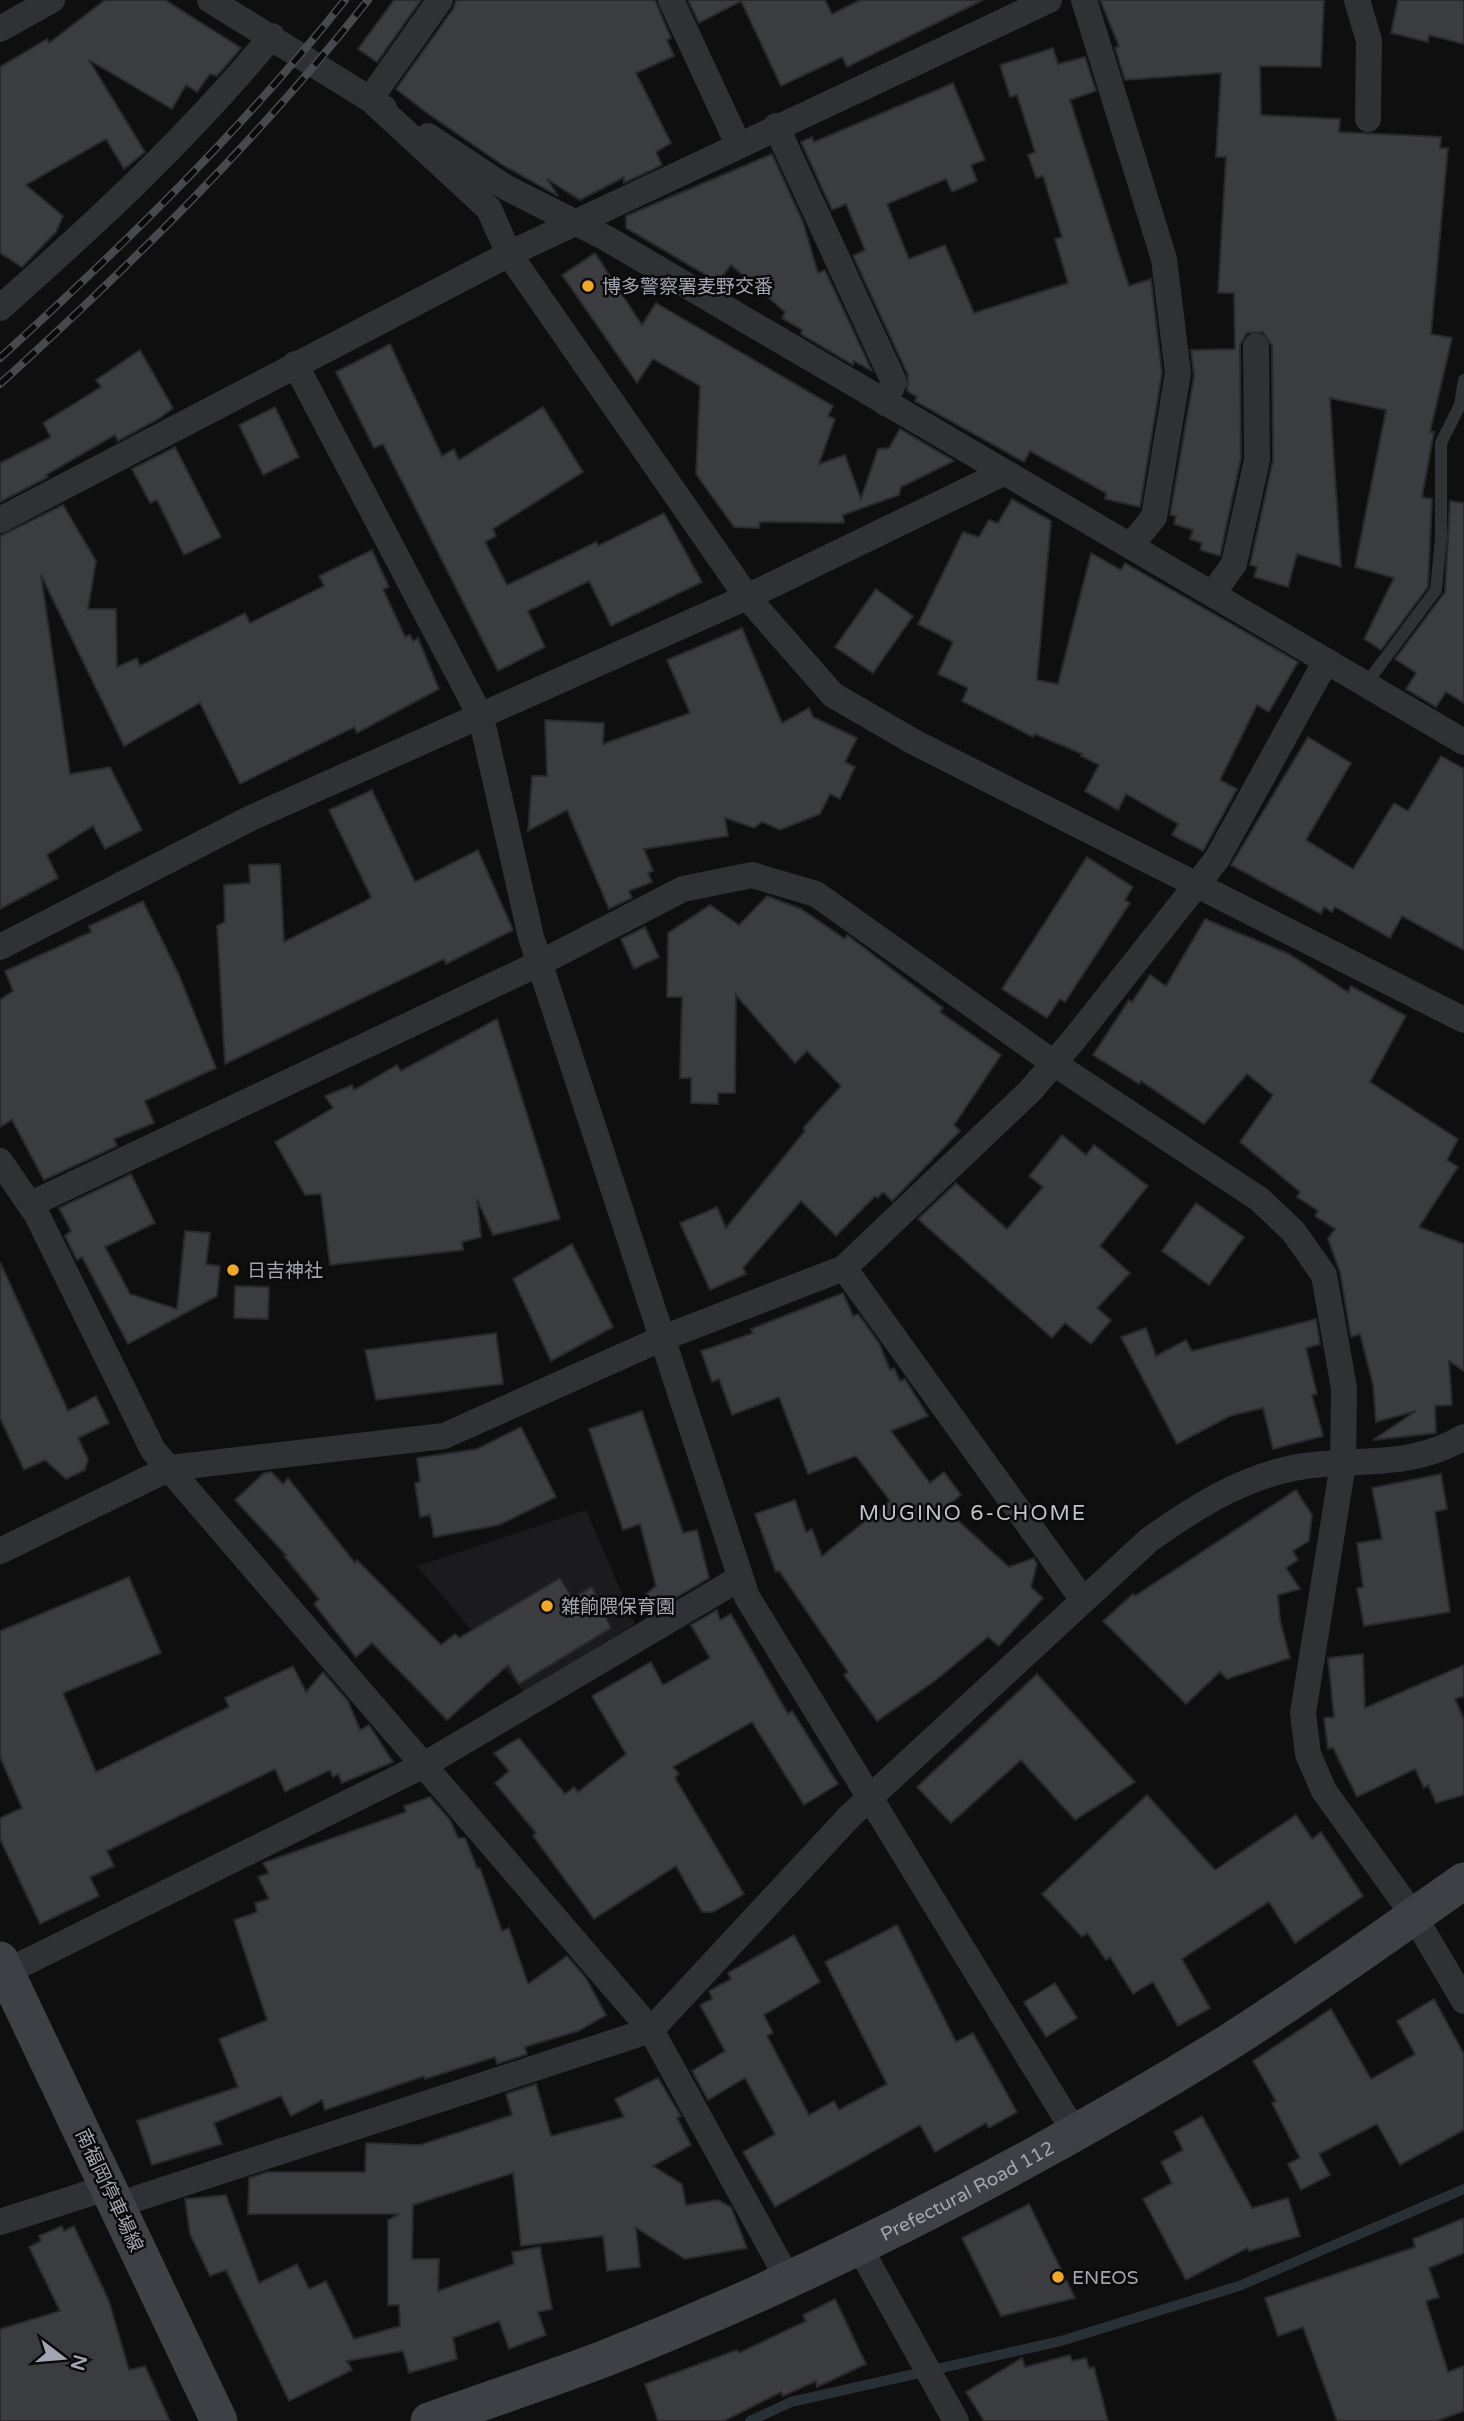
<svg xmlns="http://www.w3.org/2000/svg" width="1464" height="2421" font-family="'Varela Round','Noto Sans JP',sans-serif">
  <rect width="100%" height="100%" fill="#0f0f10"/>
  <polygon fill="#1b1b1d" points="586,1510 635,1624 524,1692 417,1566"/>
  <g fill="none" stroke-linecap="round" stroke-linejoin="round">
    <polyline stroke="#282f35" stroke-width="10" points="750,2421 791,2402 1061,2341 1239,2286 1464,2189"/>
  </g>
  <g fill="#3b3c40" stroke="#29292c" stroke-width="2">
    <polygon points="105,0 165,0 241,48 217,76 210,74 197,92 186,85 172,109 89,60 145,152 124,169 106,139 26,185 63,216 56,232 22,267 0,253 0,67 47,39 49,43"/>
    <polygon points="394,0 421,0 377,62 358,49"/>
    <polygon points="456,0 655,0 671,38 667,40 674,56 636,73 671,143 656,152 662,165 624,183 624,177 580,200 547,179 558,196 501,164 427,113 396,89 453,9"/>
    <polygon points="688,0 825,0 832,14 860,0 983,0 847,67 842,57 781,86 741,1 699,23"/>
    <polygon points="1100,0 1324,0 1321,67 1260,66 1261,115 1340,119 1339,132 1441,137 1440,148 1448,148 1431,334 1452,338 1430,432 1434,432 1422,497 1432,499 1428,587 1381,650 1364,639 1394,578 1355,567 1386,410 1330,398 1341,567 1297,554 1288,587 1254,577 1257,567 1250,565 1273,460 1272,346 1263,332 1247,333 1240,345 1241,458 1220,556 1200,550 1202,543 1190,539 1193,530 1174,524 1176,516 1170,515 1194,376 1191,350 1235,349 1234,293 1218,293 1226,157 1216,157 1221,73 1125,80 1115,48 1119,46"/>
    <polygon points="1398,0 1464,0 1464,44 1429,35 1428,42 1391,33"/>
    <polygon points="1053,48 1058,64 1085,57 1096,91 1070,100 1129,286 1151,279 1162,373 1140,507 1105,499 1106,493 1030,451 1024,462 915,401 917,397 907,391 908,375 853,256 865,250 846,204 832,210 801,142 812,137 814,142 953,83 985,160 971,165 977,181 952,192 946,179 887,204 909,259 945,245 974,313 1068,283 1055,239 1062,237 1043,176 1036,178 1028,155 1035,152 1017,95 1010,97 1000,65"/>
    <polygon points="772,154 803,222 818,273 825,270 872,371 854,361 853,365 801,334 802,330 782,318 785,312 731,265 718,282 626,228 626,216"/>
    <polygon points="595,253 642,325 656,303 833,406 828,416 835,419 819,464 845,455 861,499 878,449 889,448 900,429 954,461 901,487 899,495 843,515 844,523 760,522 759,528 734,527 696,474 700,386 653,359 637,383 562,275"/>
    <polygon points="390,344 442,456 454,449 459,460 543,407 583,472 493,529 496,536 485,542 507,585 596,542 598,546 664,513 702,582 611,626 589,581 528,611 545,647 498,671 383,444 374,448 336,372"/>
    <polygon points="140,350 173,408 160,418 118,441 115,435 46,475 48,477 0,502 0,463 51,437 43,423 101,387 96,380"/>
    <polygon points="275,407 299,457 263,475 239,425"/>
    <polygon points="175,447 221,537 184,555 157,500 150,503 132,469"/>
    <polygon points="1012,499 1051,521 1037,680 1058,684 1091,553 1121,570 1125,563 1298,662 1269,712 1257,705 1220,780 1237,789 1203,851 1172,835 1178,824 1126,794 1118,810 1085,791 1099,765 1081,756 1082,754 1035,734 1033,737 962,701 968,688 938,674 953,642 918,624 963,532 979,537 989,520 998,523"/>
    <polygon points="1450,501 1464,503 1464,703 1446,692 1436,707 1406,689 1416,673 1395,659 1445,592"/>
    <polygon points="63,505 96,561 88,609 116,609 117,667 137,658 140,666 245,613 250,623 324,586 319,576 372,550 389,587 383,589 405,637 410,635 413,641 418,638 439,689 357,733 354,727 240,784 200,703 124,746 41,575 70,774 110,767 142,830 105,849 93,826 47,855 58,878 0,909 0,536"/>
    <polygon points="876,589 913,616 873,673 835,647"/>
    <polygon points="742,628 782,723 809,708 813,717 857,738 845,762 855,767 840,799 830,794 820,814 780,830 762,822 754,828 725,818 728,836 644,849 653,871 648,873 652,882 629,891 632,898 609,909 567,810 528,831 532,776 547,776 545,720 604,723 603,744 690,713 667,660"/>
    <polygon points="1308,737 1351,763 1306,840 1353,869 1394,803 1408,811 1441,756 1464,769 1464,950 1402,916 1390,938 1335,907 1332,912 1324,907 1321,914 1231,865"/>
    <polygon points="372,790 415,882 478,850 513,930 446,964 444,959 225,1064 217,926 225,922 224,885 250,883 249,865 280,864 284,942 364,902 371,897 329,810"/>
    <polygon points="1087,857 1133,887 1125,900 1130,903 1065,1002 1060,999 1047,1018 1002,989"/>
    <polygon points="767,896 801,909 845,939 847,935 943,1008 940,1012 1001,1055 954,1125 960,1131 892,1201 883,1192 878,1198 875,1196 836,1236 801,1201 743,1268 746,1274 710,1290 680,1223 717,1207 726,1228 805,1131 803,1128 841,1086 807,1051 795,1063 736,995 735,1093 718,1093 718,1104 691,1103 691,1078 680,1078 682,997 667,997 668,933 710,905 739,925"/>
    <polygon points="143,901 179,975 216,1068 145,1101 154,1123 114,1139 117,1146 44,1180 12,1120 0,1127 0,1000 13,991 5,971 91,932 89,926"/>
    <polygon points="1205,919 1289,954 1348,992 1351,986 1406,1016 1370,1082 1458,1139 1447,1160 1458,1167 1419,1227 1464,1244 1464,1371 1449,1361 1452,1405 1435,1406 1436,1433 1373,1440 1416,1411 1376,1422 1373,1385 1360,1334 1351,1337 1340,1272 1328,1239 1335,1229 1315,1216 1318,1211 1297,1197 1300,1192 1240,1142 1273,1095 1247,1074 1204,1124 1141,1081 1139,1084 1093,1055 1129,1000 1132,1002 1150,975 1166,986"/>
    <polygon points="645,927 659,957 634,969 621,939"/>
    <polygon points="497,1019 560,1219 493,1235 477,1199 481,1237 462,1242 463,1250 330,1265 321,1194 305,1195 275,1142 333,1108 325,1096 352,1085 354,1090 397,1065 401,1071"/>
    <polygon points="1062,1135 1086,1155 1094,1145 1148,1186 1100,1246 1130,1273 1097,1308 1111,1320 1091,1344 1065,1323 1052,1338 918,1219 956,1183 1007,1229 1043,1187 1029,1176"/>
    <polygon points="131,1174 155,1223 105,1247 130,1294 177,1309 185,1231 210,1233 206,1264 220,1266 217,1296 128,1344 82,1257 77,1260 65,1236 71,1231 59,1208"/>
    <polygon points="1196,1203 1244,1237 1209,1285 1162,1251"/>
    <polygon points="572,1244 613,1327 551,1361 513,1279"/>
    <polygon points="0,1262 68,1411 96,1396 109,1423 78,1438 88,1459 85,1470 66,1479 45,1460 24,1470 0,1418"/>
    <polygon points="235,1286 269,1287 268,1319 234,1318"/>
    <polygon points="843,1293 853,1316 858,1314 879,1343 890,1370 894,1368 900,1381 905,1379 928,1416 891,1431 930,1483 944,1472 961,1495 944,1508 1009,1567 1034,1558 1037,1564 1031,1587 1043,1598 999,1646 988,1637 936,1680 877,1721 844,1675 848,1672 779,1571 776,1572 755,1514 795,1500 806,1532 812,1529 822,1556 890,1501 856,1456 808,1474 779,1397 732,1415 719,1379 712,1382 701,1351 753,1333 751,1329"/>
    <polygon points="1316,1319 1320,1344 1306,1348 1317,1394 1312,1395 1323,1436 1273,1449 1263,1408 1230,1416 1177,1444 1121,1337 1146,1328 1156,1356 1186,1340 1192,1351"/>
    <polygon points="496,1333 503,1384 376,1400 365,1350"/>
    <polygon points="642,1411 683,1533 697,1530 709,1578 653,1611 646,1594 656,1586 640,1524 623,1530 589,1429"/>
    <polygon points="521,1427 556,1497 499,1525 434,1537 430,1515 420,1517 415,1483 420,1482 417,1458 477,1449"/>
    <polygon points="271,1472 283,1484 288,1478 355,1563 357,1560 441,1645 455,1634 459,1638 560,1578 572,1598 592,1587 611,1628 519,1684 508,1665 447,1720 372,1643 356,1657 314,1604 319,1599 284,1556 286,1555 235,1500 264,1473"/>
    <polygon points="1441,1474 1447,1509 1435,1512 1450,1612 1364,1626 1357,1588 1363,1587 1357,1543 1382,1539 1372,1488"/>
    <polygon points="1296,1490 1312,1515 1309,1541 1293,1551 1298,1560 1286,1568 1300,1589 1278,1595 1280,1620 1290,1658 1227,1679 1220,1672 1186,1704 1103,1621 1133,1594 1135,1596"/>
    <polygon points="129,1577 161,1653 63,1693 96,1772 229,1707 225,1698 293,1666 306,1692 323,1672 348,1701 360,1730 369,1725 393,1762 342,1783 338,1774 333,1777 330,1770 285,1792 275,1769 107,1851 114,1866 90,1877 99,1896 40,1924 0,1839 0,1818 22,1808 0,1757 0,1631"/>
    <polygon points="717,1610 720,1620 731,1614 788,1714 792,1711 838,1784 804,1805 752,1722 673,1767 679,1774 675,1778 744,1894 713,1912 702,1912 676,1866 594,1919 533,1836 536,1833 495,1783 509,1771 494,1753 519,1738 565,1794 574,1787 578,1792 626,1754 592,1696 651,1662 663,1685 710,1658 691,1625"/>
    <polygon points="1363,1654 1365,1708 1464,1665 1464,1696 1455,1699 1464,1719 1464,1795 1436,1803 1428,1785 1424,1788 1415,1769 1357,1797 1333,1748 1328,1749 1324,1718 1334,1717 1328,1658"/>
    <polygon points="1037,1674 1135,1782 1075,1820 1021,1760 951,1823 917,1787"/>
    <polygon points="1147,1795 1215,1870 1296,1815 1312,1839 1321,1832 1363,1896 1295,1943 1269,1902 1182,1959 1210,2008 1178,2026 1153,1982 1133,1994 1110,1957 1106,1960 1087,1933 1082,1937 1042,1894"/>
    <polygon points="430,1797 450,1820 458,1838 465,1838 477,1868 480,1868 502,1931 509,1928 528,1984 567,1956 586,1978 606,2015 578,2031 525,2047 527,2054 497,2064 495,2057 425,2079 424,2076 325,2110 322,2100 291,2116 281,2096 214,2123 222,2144 152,2165 137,2121 238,2087 219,2039 267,2020 234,1920 257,1912 255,1903 269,1899 258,1877 269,1873 263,1863 406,1812 404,1806"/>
    <polygon points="897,1925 956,2042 973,2033 1017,2112 989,2128 986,2123 935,2152 920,2125 775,2207 743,2152 775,2134 745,2078 708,2100 692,2071 725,2051 700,2005 712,1999 709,1991 731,1979 728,1973 794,1935 820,1982 764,2015 773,2033 767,2036 809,2115 834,2101 839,2110 887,2084 825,1962"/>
    <polygon points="1055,1983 1077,2018 1046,2037 1024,2002"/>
    <polygon points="1434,1999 1464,2054 1464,2130 1400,2165 1377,2124 1319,2154 1330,2175 1301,2190 1288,2164 1300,2158 1272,2103 1276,2101 1253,2061 1331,2009 1371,2079 1415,2054 1397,2021"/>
    <polygon points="658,2078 681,2116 677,2118 691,2145 653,2166 682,2184 686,2205 718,2200 731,2207 747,2248 685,2259 636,2228 640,2267 607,2271 603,2236 521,2246 513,2173 413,2205 412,2259 439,2259 438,2291 514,2264 512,2252 540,2247 552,2309 538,2312 546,2335 509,2349 499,2321 453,2338 457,2359 409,2373 403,2351 347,2361 352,2370 289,2401 226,2270 210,2276 190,2234 185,2199 226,2195 259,2283 297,2264 309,2289 326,2281 354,2339 400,2326 399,2305 388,2305 388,2220 399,2214 248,2214 249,2178 267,2172 365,2172 366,2143 420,2145 512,2115 506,2094 536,2084 551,2136 624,2117 615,2099"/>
    <polygon points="1202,2116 1252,2208 1288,2198 1300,2236 1249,2251 1247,2248 1186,2280 1143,2199 1172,2183 1161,2162 1183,2150 1174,2132"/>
    <polygon points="1029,2204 1075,2298 1001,2316 962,2238"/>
    <polygon points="1464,2218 1464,2253 1429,2268 1439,2297 1426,2301 1448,2372 1464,2366 1464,2411 1437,2421 1337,2421 1303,2327 1278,2336 1265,2298 1415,2247 1413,2239"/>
    <polygon points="62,2226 64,2231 74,2226 109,2301 129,2370 145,2366 170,2421 0,2421 0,2329 60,2311 29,2247 41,2241 39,2236"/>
    <polygon points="835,2299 866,2364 817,2387 816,2381 783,2396 781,2392 724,2421 658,2421 645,2384 737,2350 739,2353 806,2321 803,2315"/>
    <polygon points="1070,2355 1072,2361 1086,2358 1089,2368 1094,2367 1108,2421 984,2421 966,2392 1022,2358 1025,2367"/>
  </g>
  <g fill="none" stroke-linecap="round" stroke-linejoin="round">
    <polyline stroke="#303135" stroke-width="12" points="1366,684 1436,590 1441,538 1441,443 1460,405 1464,380"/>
    <g stroke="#303135" stroke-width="26">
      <polyline points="210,0 384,108"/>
      <polyline points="671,0 738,144"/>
      <polyline points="1084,0 1164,259 1178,373 1154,517 1131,545"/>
      <polyline points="1357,0 1369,41 1368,119"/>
      <polyline points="0,29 52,0"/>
      <polyline points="370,99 489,209 509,254 747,597 833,695 914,742 1464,1020"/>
      <polyline points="370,99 440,0"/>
      <polyline points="776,126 894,382 885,403"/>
      <polyline points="428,136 505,187 606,238 1464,742"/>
      <path d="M0,308C98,221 188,138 272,36"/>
      <polyline points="295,364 481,717 531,937 747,1597 1074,2131"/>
      <polyline points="0,520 509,254 1049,0"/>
      <polyline points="1213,593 1234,564 1257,460 1256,346"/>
      <polyline points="0,947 251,818 747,597 1003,473"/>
      <polyline points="0,1161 37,1215 153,1450 651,2030 788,2279"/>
      <polyline points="31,1204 540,963 683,889 752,875 816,894 1055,1064 1259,1199 1293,1231 1324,1275 1344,1388 1343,1464 1303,1713 1308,1754 1324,1791 1414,1916 1464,2001"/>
      <polyline points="844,1268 1083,1600"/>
      <polyline points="0,1551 170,1468 444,1436 663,1338 844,1268 1031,1090 1076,1037 1217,859 1326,661"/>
      <polyline points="6,1972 424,1765 740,1578"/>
      <path d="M117,2205L651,2030L849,1817L1149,1540C1198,1505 1252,1471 1313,1465C1369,1459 1413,1467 1464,1437"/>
      <polyline points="0,2222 109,2187"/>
      <polyline points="858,2245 956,2421"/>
    </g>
    <g stroke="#3e4045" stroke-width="37">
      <polyline points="0,1960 219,2421"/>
      <path id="s1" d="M429,2421C488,2400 548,2380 606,2358C821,2273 1029,2165 1226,2044C1307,1993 1385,1936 1464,1881"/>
    </g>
    <defs>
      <g id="rail">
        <path d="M0,358C123,246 242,130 345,0"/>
        <path d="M0,384C132,264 257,141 368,0"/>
      </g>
    </defs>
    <use href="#rail" stroke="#47494e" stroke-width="8"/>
    <use href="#rail" stroke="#0a0a0b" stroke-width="5" stroke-dasharray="16" stroke-linecap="butt"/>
  </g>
  <g fill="#f0a826" stroke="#0a0a0b" stroke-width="2.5">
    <circle cx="588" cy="286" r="7"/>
    <circle cx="233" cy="1270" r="7"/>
    <circle cx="547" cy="1606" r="7"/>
    <circle cx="1058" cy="2277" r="7"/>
  </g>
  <g text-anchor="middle" stroke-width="5" stroke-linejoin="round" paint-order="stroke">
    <g font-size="19" fill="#a0a5b1" stroke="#0a0a0b" text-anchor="start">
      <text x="602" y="293">博多警察署麦野交番</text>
      <text x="247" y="1277">日吉神社</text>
      <text x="561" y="1613">雑餉隈保育園</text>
      <text x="1072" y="2284">ENEOS</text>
    </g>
    <g font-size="19" fill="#a0a5b1" stroke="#0a0a0b">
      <text dy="7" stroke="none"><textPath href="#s1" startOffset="586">Prefectural Road 112</textPath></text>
      <text transform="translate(110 2190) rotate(65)" y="7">南福岡停車場線</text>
    </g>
    <g font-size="21" letter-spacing="2" fill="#c1c4cd" stroke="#0a0a0b">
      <text x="973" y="1520">MUGINO 6-CHOME</text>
    </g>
  </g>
  <g transform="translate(63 2358) rotate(106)" stroke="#0a0a0b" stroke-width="5" paint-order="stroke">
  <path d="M0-5L12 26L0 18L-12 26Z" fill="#a0a5b1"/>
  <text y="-10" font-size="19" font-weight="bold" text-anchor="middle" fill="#a0a5b1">N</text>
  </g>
</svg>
